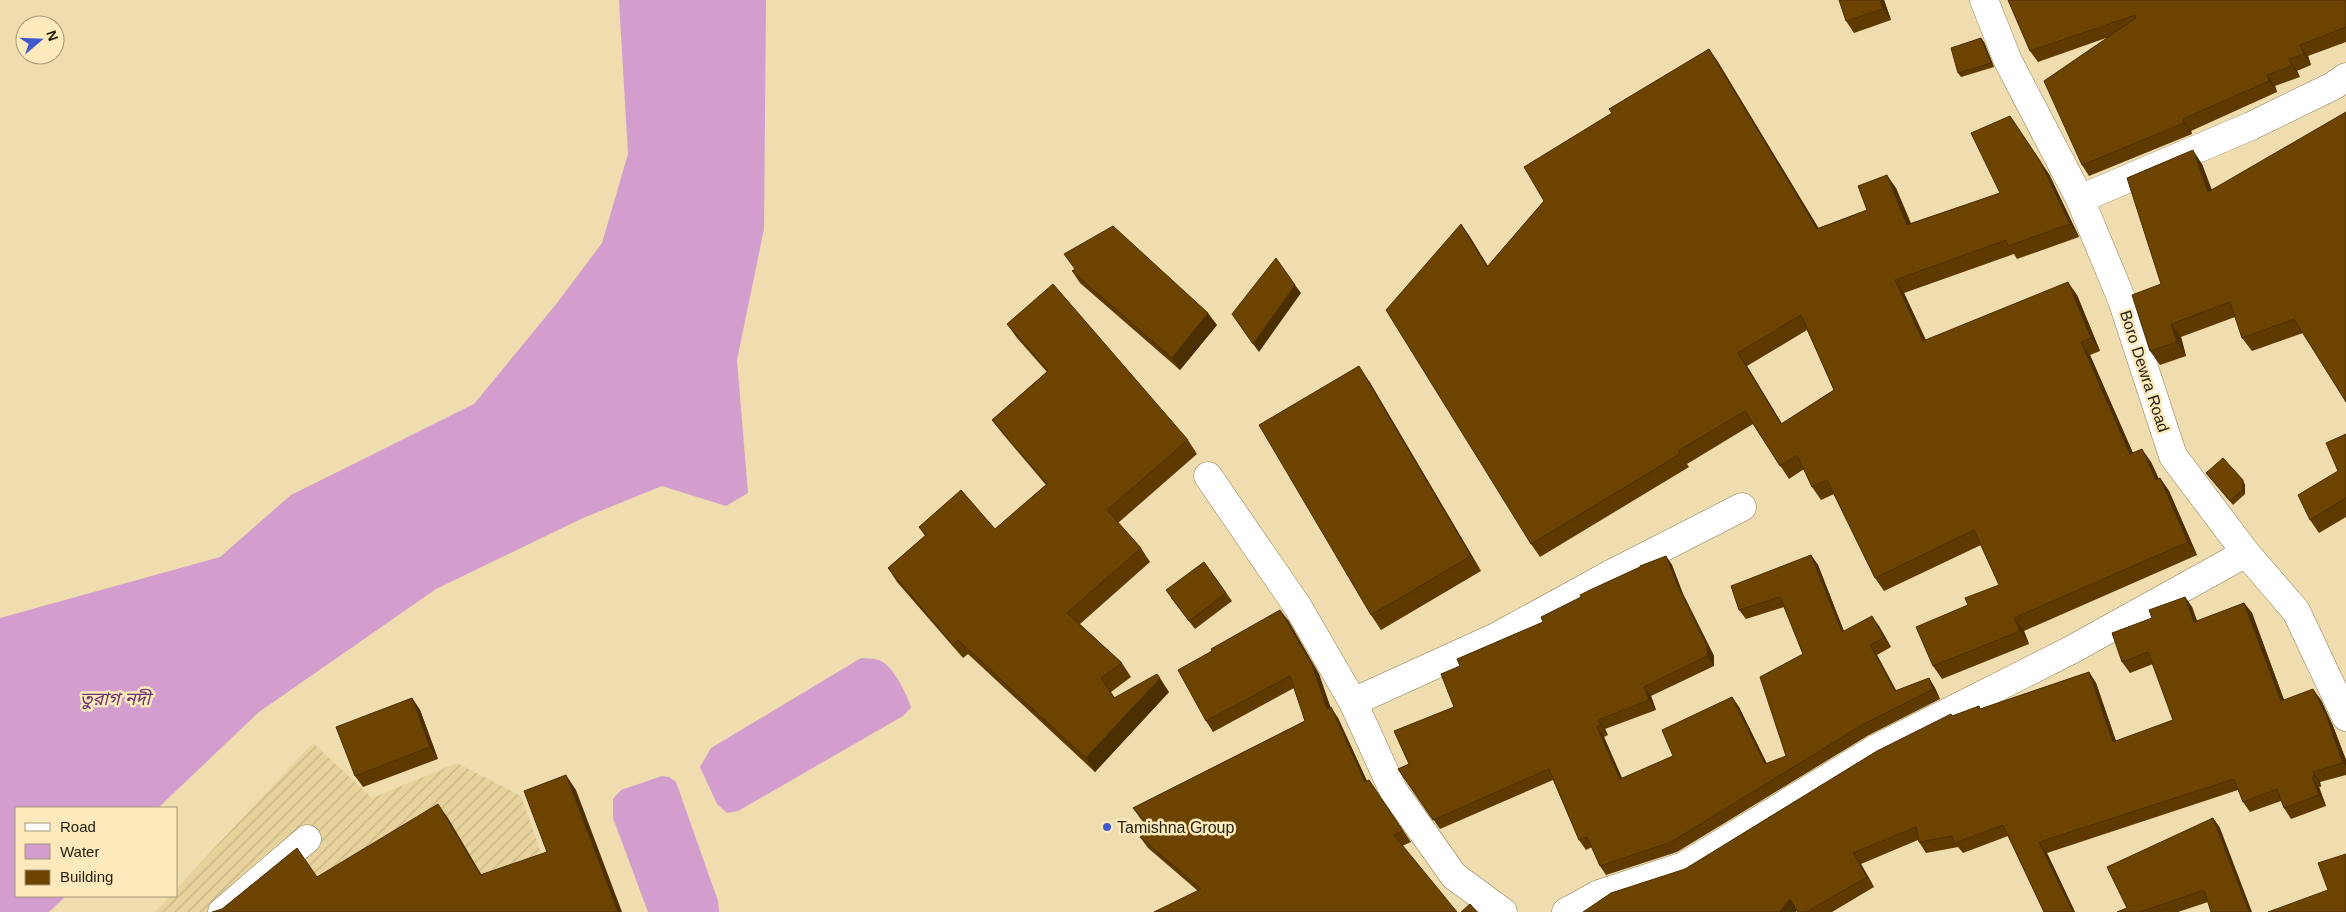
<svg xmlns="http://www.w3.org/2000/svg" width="2346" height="912" font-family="Arial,'Noto Sans Bengali',sans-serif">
  <defs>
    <pattern id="industrial-furrows" width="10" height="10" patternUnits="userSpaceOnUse" patternTransform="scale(1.25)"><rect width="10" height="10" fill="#e7d29c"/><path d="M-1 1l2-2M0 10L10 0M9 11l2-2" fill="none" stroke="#c6b485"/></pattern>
  </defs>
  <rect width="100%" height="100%" fill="#efddaf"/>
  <polygon fill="url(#industrial-furrows)" points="313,743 372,798 457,763 521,796 562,912 155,912 170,896 176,896 176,889"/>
  <g fill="#d39dce">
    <polygon points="619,0 766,0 764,229 737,360 748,493 726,506 662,486 583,518 436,589 259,712 158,808 16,808 16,896 66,896 49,912 0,912 0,618 220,557 291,495 474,404 557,303 602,243 628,154"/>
    <path d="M861,658C868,659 875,658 881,661C893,666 908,696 911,708L903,716L738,811L727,813L717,804L700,767L711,748Z"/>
    <polygon points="662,776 669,777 676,782 718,901 719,912 648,912 613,818 613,799 621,790"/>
  </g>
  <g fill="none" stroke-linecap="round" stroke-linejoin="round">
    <defs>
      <g id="minor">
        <polyline points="1984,0 2008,61 2080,199 2122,300 2173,456 2246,553 2296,611 2346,717"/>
        <polyline points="2080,199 2251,126 2333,86 2346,77"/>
        <polyline points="1208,476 1298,607 1353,702 1393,790 1454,876 1503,912"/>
        <polyline points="1353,702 1496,637 1609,575 1742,507"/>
        <polyline points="222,912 307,839"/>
        <polyline points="1566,912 1599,894 1684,866 1877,748 2071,650 2246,553"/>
      </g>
    </defs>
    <use href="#minor" stroke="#8f7f54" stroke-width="29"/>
    <use href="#minor" stroke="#fff" stroke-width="28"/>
  </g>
  <g fill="#5e3a00" fill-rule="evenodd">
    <polygon points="1884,0 1891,20 1854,33 1846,21"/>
    <polygon points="2008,0 2346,0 2346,42 2308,56 2311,65 2297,71 2300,77 2275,86 2277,92 2191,131 2192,134 2089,176 2082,165 2106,38 2038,62 2030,51"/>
    <polygon points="1981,38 1984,42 1994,67 1961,77 1958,73"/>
    <path d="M1709,49L1718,62L1818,228L1867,210L1896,188L1911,223L2000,193L2049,174L2079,237L2017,259L2014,254L1904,293L1926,340L2077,295L2100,351L2090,355L2133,453L2151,462L2159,479L2160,478L2169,491L2197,555L2024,631L2029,644L1942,679L1933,666L1968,605L1999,585L1981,545L1884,591L1875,578L1834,494L1821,500L1812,487L1804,469L1789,479L1753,424L1687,464L1689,467L1540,557L1531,544L1461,224L1470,237L1488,266L1544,201L1612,113ZM1807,330L1834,390L1782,424L1747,366Z"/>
    <polygon points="2202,164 2212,190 2303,333 2252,351 2242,338 2235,317 2181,337 2186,356 2160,365 2150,351 2161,284"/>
    <polygon points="1072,271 1217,325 1180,370 1080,283"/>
    <polygon points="1007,324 1188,440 1197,454 1118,523 1141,548 1150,562 1080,624 1122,663 1131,677 1111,692 1115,698 1169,692 1095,772 968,654 963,658 897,582 888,568 925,536 919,527 995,529 1046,485 1002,433 992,420 1047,372 1017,338"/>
    <polygon points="1369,381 1481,571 1381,630 1371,615"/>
    <polygon points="2346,434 2346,517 2319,533 2310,520 2338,471"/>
    <polygon points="2206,473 2245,485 2245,494 2233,505"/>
    <polygon points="1811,555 1818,565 1844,631 1879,626 1891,647 1877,655 1896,691 1929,678 1935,688 1940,699 1869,735 1677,852 1606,875 1600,866 1592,847 1586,850 1579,840 1553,780 1440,829 1398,769 1409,764 1454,707 1460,666 1543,622 1666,556 1672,565 1683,594 1714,656 1714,666 1651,696 1656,710 1605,729 1608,735 1604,737 1622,779 1673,756 1732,697 1739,707 1767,764 1786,756 1803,654 1784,607 1746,619 1739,610"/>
    <polygon points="1204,562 1232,601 1195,629 1171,598"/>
    <polygon points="2185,597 2192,607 2197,621 2244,603 2252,613 2284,700 2321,700 2333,726 2346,760 2346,775 2320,782 2321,787 2319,787 2326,806 2291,819 2284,808 2281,801 2250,812 2243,802 2238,790 2047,853 2075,912 2044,912 2008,836 1963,853 1958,847 1926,853 1919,842 1918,840 1861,864 1874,887 1832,912 1798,912 1797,911 1685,869 1952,716 1981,709 2089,672 2096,683 2116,741 2173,720 2153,664 2130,673 2122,662 2152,618"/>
    <polygon points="1288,620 1319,674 1330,708 1338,718 1367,781 1369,780 1411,842 1402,846 1198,891 1148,848 1140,837 1150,830 1140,818 1133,808 1305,721 1294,688 1213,732 1206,721"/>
    <polygon points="412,698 420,710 438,759 363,787 355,776"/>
    <polygon points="2213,818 2220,828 2208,902 2178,912 2117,912 2127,908"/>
  </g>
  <g fill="#4c2f00">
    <polygon points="1880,0 1884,0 1891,20 1883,9"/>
    <polygon points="1981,38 1984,42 1994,67 1991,63"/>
    <polygon points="2300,45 2308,56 2311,65 2304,54"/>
    <polygon points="1709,49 1718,62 1827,242 1817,229"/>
    <polygon points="2289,59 2297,71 2300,77 2292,66"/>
    <polygon points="2267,75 2275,86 2277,92 2269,81"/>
    <polygon points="2010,116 2049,174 2079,237 2070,224"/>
    <polygon points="2183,119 2191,131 2192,134 2184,123"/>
    <polygon points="2193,150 2202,164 2217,206 2208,192"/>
    <polygon points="1887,175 1896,188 1916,238 1907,225"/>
    <polygon points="1461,224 1470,237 1496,280 1487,267"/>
    <polygon points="1895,280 1904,293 1932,354 1923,341"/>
    <polygon points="2068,282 2077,295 2100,351 2091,338"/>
    <polygon points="1295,285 1301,293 1259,352 1253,344"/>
    <polygon points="1208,313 1217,325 1180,370 1172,358"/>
    <polygon points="2171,324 2181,337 2186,356 2177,342"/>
    <polygon points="2081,342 2090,355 2139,467 2130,454"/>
    <polygon points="1738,353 1747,366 1790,437 1781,424"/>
    <polygon points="1359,366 1369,381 1481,571 1471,556"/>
    <polygon points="2142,449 2151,462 2165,493 2156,480"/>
    <polygon points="2160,478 2169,491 2197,555 2188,542"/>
    <polygon points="2243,480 2245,485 2245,494 2243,490"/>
    <polygon points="1811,555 1818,565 1848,642 1842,632"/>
    <polygon points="1666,556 1672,565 1683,594 1714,656 1714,666 1707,656 1677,584"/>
    <polygon points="2185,597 2192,607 2201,632 2194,622"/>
    <polygon points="2244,603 2252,613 2288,711 2281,701"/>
    <polygon points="1280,610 1288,620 1319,674 1335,720 1327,709"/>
    <polygon points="1872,616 1879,626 1891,647 1884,638"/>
    <polygon points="2014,618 2024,631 2029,644 2020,631"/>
    <polygon points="1870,645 1877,655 1902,701 1895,691"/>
    <polygon points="2089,672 2096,683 2120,753 2113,742"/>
    <polygon points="1160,678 1169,692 1095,772 1086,758"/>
    <polygon points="1929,678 1935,688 1940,699 1933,689"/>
    <polygon points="1644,687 1651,696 1656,710 1649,700"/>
    <polygon points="2313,689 2321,700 2333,726 2346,760 2346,766 2343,763"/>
    <polygon points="1732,697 1739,707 1772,774 1765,764"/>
    <polygon points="412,698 420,710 438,759 430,747"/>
    <polygon points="1331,707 1338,718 1372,792 1365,782"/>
    <polygon points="1598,720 1605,729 1608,735 1601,725"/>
    <polygon points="1597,727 1604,737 1627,789 1620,779"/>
    <polygon points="2313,772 2320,782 2321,787 2314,776"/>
    <polygon points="566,775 576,790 622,912 618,912"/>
    <polygon points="2312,777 2319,787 2326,806 2319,795"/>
    <polygon points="438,804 448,818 490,889 480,875"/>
    <polygon points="2213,818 2220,828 2252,912 2249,912"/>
    <polygon points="2039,842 2047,853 2075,912 2073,912"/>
    <polygon points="1853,853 1861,864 1874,887 1867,877"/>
    <polygon points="1790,899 1798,910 1796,912 1779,912"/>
  </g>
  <g fill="#6d4300" stroke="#4c2f00" fill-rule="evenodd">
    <polygon points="1839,0 1880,0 1883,9 1846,21"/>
    <polygon points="2008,0 2346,0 2346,27 2300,45 2304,54 2289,59 2292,66 2267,75 2269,81 2183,119 2184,123 2082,165 2044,81 2136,18 2135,15 2030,51"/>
    <polygon points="1981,38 1991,63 1958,73 1951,48"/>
    <path d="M1709,49L1817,229L1867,210L1858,186L1887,175L1907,225L2000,193L1971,133L2010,116L2040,161L2070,224L2008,246L2006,240L1895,280L1923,341L2068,282L2091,338L2081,342L2130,454L2142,449L2156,480L2160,478L2188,542L2014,618L2020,631L1933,666L1916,627L1968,605L1965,598L1999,585L1974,530L1875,578L1827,480L1812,487L1797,455L1780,466L1745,411L1678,451L1680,454L1531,544L1386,310L1461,224L1487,267L1544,201L1524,167L1612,113L1609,109ZM1801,315L1834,390L1781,424L1738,353Z"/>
    <polygon points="2346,112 2346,402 2294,319 2242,338 2230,302 2171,324 2177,342 2150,351 2132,295 2161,284 2127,178 2193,150 2208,192"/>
    <polygon points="1113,226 1208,313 1172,358 1072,271 1075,269 1064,254"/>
    <polygon points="1276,258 1295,285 1253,344 1232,314"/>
    <polygon points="1053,284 1188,440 1107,510 1141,548 1067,613 1122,663 1101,678 1114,698 1157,674 1160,678 1086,758 958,640 953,645 888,568 926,535 919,527 961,490 995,529 1047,484 992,420 1048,371 1007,324"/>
    <polygon points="1359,366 1471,556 1371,615 1259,425"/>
    <polygon points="2346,434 2346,498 2310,520 2298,495 2338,471 2326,443"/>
    <polygon points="2223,458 2243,480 2243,490 2230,501 2206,473"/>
    <polygon points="1811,555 1842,632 1872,616 1884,638 1870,645 1895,691 1929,678 1933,689 1862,725 1671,842 1600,866 1587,837 1579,840 1549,769 1433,820 1398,769 1409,764 1394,731 1454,707 1441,674 1460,666 1457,659 1543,622 1541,617 1581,597 1580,595 1590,590 1640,567 1640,566 1666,556 1677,584 1707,646 1707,656 1644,687 1649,700 1598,720 1601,725 1597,727 1620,779 1673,756 1662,730 1732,697 1765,764 1786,756 1760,677 1803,654 1780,597 1739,610 1731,586"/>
    <polygon points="1204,562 1226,593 1189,621 1166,590"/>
    <polygon points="2185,597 2194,622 2244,603 2281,701 2313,689 2326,715 2343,763 2313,772 2314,776 2312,777 2319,795 2284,808 2277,789 2243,802 2234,779 2039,842 2073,912 2044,912 2003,825 1955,843 1952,836 1919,842 1916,827 1853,853 1867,877 1806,912 1798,912 1790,899 1779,912 1583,912 1611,893 1685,869 1877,751 1951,714 1952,716 1979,706 1980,709 2089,672 2113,742 2173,720 2148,652 2122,662 2112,633 2152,618 2149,610"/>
    <polygon points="1280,610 1312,664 1327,709 1331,707 1365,782 1369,780 1403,831 1394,835 1457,912 1154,912 1201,889 1140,837 1151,829 1133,808 1305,721 1290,676 1206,721 1178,670 1212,651 1211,649"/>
    <polygon points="412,698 430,747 355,776 336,727"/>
    <polygon points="566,775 618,912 212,912 222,909 297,848 317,877 438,804 480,875 547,852 524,791"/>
    <polygon points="2213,818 2249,912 2211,912 2204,890 2140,912 2117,912 2127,908 2107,867"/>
    <polygon points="2346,854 2346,912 2268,912 2328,890 2318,863"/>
    <polygon points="1470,904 1477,912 1461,912"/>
  </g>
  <circle fill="#4059cc" stroke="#fceabc" stroke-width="2" cx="1107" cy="827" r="5"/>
  <g text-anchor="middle" stroke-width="5" stroke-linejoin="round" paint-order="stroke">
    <g font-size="16" fill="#231d0b" stroke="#fceabc">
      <text transform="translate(2145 371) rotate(72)" y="6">Boro Dewra Road</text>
    </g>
    <g font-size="16" fill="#231d0b" stroke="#fceabc" text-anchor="start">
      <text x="1117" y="833">Tamishna Group</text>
    </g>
    <g font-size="18" font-style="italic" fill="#71316e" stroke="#fceabc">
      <text x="115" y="705">তুরাগ নদী</text>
    </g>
  </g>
  <rect x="15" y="807" width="162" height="90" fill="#fceabc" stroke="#a59875"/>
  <rect x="25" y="823" width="25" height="8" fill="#ffffff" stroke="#a59875"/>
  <text x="60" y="832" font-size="15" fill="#231d0b">Road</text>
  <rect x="25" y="844" width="25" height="15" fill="#d39dce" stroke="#a59875"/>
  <text x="60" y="857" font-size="15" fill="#231d0b">Water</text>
  <rect x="25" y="870" width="25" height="15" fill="#6d4300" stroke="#a59875"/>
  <text x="60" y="882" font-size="15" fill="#231d0b">Building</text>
  <g transform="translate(40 40) rotate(71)"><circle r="24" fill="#fceabc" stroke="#a59875"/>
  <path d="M0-4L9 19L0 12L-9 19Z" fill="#4059cc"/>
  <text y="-8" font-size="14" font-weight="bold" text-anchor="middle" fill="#231d0b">N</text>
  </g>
</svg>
